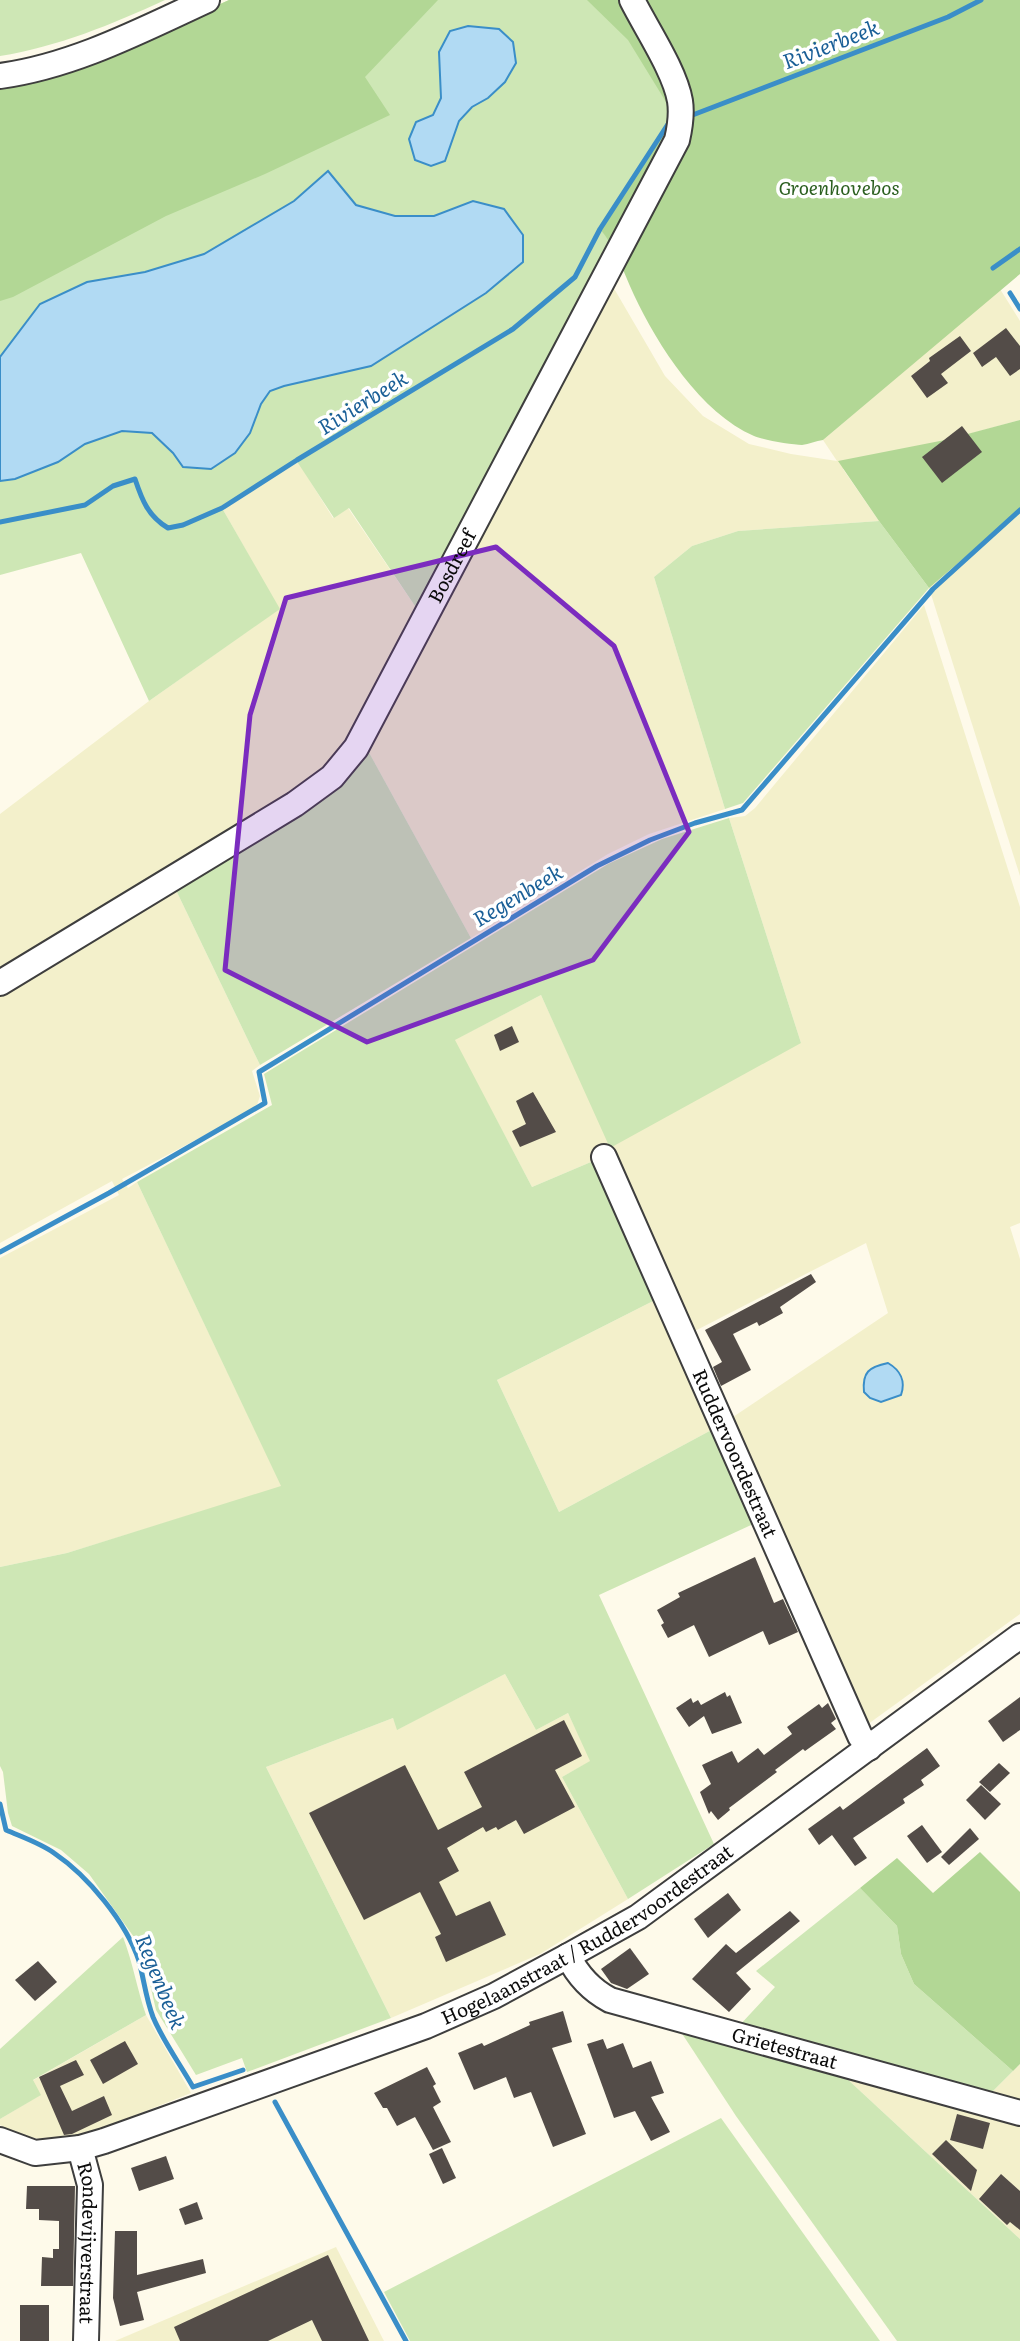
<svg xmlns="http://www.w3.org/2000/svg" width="1020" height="2341" font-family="Literata,serif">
  <rect width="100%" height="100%" fill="#fefaea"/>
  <g fill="#f3f0cb">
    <polygon points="612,285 665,376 703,416 749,444 791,454 837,461 823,440 1000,289 1020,321 1020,420 843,469 879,521 738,531 692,546 654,577 725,809 649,834 608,854 471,938 366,747"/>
    <polygon points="297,460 333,518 348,508 419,612 351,743 327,770 0,973 0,814 149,701 279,609 222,508"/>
    <polygon points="1020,510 1020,876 929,588"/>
    <polygon points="924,605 1020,907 1020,1223 1010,1227 1020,1259 1020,1614 864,1727 727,1421 888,1313 866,1243 687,1335 598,1159 532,1187 454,1040 541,995 569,1056 801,1043 729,818 745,816 755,808"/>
    <polygon points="174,886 260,1065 252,1071 260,1096 257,1105 239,1117 122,1179 128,1188 137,1182 282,1487 67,1553 0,1567 0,1258 119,1195 112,1181 0,1243 0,990"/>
    <polygon points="661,1297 717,1427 559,1512 497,1380"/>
    <polygon points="505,1674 536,1730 568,1713 591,1761 562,1777 628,1899 540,1954 391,2018 266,1767 393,1718 398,1729"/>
    <polygon points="146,2015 191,2093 73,2140 48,2140 22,2136 0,2125 0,2119 40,2095 32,2081"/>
    <polygon points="1020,2064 1020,2104 989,2095"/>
    <polygon points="844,2076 1020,2126 1020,2239"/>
    <polygon points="336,2247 384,2341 115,2341"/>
  </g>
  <g fill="#cee7b5">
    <path d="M0,0H165C113,24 57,47 0,56Z"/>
    <polygon points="229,0 623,0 674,115 600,229 612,242 419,612 349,508 334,518 296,460 222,508 280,609 149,701 81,553 0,575 0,87 85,66"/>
    <polygon points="879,521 929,588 743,803 725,809 654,577 692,546 738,531"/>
    <polygon points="366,747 471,938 260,1065 174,886"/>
    <polygon points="729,818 801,1043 610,1148 541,995 455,1040 532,1187 598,1159 661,1297 497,1380 559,1512 717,1427 762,1520 599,1595 714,1844 628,1899 562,1777 590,1761 568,1713 536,1730 505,1674 397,1730 393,1718 266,1767 391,2018 247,2072 242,2058 196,2075 156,2010 146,1967 136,1940 89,1874 61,1850 12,1826 8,1813 3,1772 0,1766 0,1567 67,1553 281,1486 137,1182 272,1105 264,1074 608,864 662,839"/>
    <polygon points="860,1888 897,1926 901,1954 914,1984 1013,2071 989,2095 738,2027 775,1987 756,1971"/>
    <path d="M123,1937C133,1963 137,1989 146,2015L33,2080L41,2095L0,2119V2049Z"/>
    <polygon points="679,2029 844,2076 1020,2239 1020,2341 897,2341 736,2116"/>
    <polygon points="721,2118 880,2341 410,2341 384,2292"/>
  </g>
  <g fill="#b2d795">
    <polygon points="229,0 438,0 365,77 390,115 265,174 166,216 13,297 0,301 0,87 85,66"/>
    <path d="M587,0H1020V274L823,440C816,441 809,444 802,445C792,445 763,440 754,436C701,413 658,346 634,295C623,272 617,249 600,229L674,115L628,40Z"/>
    <polygon points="1020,420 1020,510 929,588 879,521 838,461 945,440"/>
    <polygon points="980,1852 1020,1892 1020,2064 1013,2071 914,1984 901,1954 897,1926 860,1888 897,1858 933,1893"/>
  </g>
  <g fill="#b1daf3" stroke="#3a8ec8" stroke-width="2">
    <polygon points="468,26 499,29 513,42 516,63 505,82 488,98 472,107 459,121 445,161 431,166 415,160 409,139 416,122 433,115 441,98 439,52 450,31"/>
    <polygon points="328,171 356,205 395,216 434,216 473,201 504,209 523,235 523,262 486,293 371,366 284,386 270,391 261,404 250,433 235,453 211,469 183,467 173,453 152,433 122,431 85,444 58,462 15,479 0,481 0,357 40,304 87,282 145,272 204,254 294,201"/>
    <path d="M888,1363C900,1370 906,1381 901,1395L881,1402L870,1398L864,1392C862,1372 869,1367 888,1363Z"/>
  </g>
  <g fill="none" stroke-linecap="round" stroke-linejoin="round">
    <g stroke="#3a8ec8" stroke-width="5">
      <polyline points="690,116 948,17 981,0"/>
      <polyline points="993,268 1020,249"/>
      <polyline points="1010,293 1020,309"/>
      <path d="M0,522L85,505L113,486L135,479C142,500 148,516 168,528L183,525L222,508L297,460L513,329L575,277L600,229L670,121"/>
      <polyline points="0,1252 109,1193 265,1103 259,1072 597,866 650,840 695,823 742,810 933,589 1020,510"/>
      <path d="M0,1804L6,1830C22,1837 40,1843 54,1853C88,1876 126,1922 139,1961C144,1980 146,1999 153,2017C163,2041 180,2064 193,2087L243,2070"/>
      <polyline points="275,2102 406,2341"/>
    </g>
  </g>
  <g fill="#534c48">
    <polygon points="1006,328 1020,346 1020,369 1010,376 996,357 982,367 973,353"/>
    <polygon points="960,336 971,351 941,374 948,383 927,398 911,376 930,361 929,358"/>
    <polygon points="962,426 982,452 942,483 922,457"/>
    <polygon points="512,1026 519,1042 500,1051 494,1035"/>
    <polygon points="533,1092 556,1132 520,1147 512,1131 526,1124 516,1101"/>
    <polygon points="811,1274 816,1282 780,1307 783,1313 759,1326 757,1322 733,1334 751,1370 721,1386 713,1367 722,1362 705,1330"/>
    <polygon points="755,1557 774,1603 783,1599 798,1632 769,1645 763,1631 709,1657 694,1625 668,1638 661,1625 664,1623 657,1610 680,1597 678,1593"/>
    <polygon points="725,1692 727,1697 730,1695 742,1723 712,1734 704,1716 689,1727 676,1708 691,1698 693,1703 698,1700 701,1705"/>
    <polygon points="1020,1697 1020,1730 1003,1742 988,1721"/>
    <polygon points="828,1703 836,1719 831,1723 836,1729 805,1751 803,1749 775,1770 777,1772 729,1808 730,1810 718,1820 711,1811 709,1814 700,1792 711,1784 702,1765 732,1751 738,1763 758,1748 764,1755 792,1734 787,1727 819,1704 822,1708"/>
    <polygon points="564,1720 582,1756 555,1770 575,1807 524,1834 516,1820 498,1830 496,1827 486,1832 483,1827 447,1848 459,1871 439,1882 456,1916 490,1901 506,1935 446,1962 435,1937 441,1934 420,1892 364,1920 309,1813 405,1765 438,1830 482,1807 464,1772"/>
    <polygon points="927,1748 940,1766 921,1780 924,1785 903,1799 905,1803 853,1838 867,1858 855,1866 832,1835 819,1845 808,1829 840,1806 843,1810"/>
    <polygon points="999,1763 1010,1773 990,1792 979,1782"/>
    <polygon points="981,1785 1001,1804 985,1820 966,1800"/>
    <polygon points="922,1825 942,1852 927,1863 907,1836"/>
    <polygon points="970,1828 979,1839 949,1865 941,1857"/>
    <polygon points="728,1893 741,1910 708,1938 694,1919"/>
    <polygon points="790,1911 800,1921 736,1973 751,1989 729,2012 692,1979 726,1944 736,1953"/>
    <polygon points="630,1948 649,1974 627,1989 611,1983 601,1969"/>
    <polygon points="38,1961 57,1982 35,2001 15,1980"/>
    <polygon points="563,2011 572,2042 552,2048 586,2134 553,2147 531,2092 514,2098 506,2077 474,2090 458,2053 482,2043 484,2046 530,2025 529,2022"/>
    <polygon points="603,2039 607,2049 623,2043 633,2068 651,2061 664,2093 651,2097 670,2132 651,2141 635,2111 614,2118 587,2044"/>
    <polygon points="125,2041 138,2064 103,2084 90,2060"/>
    <polygon points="76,2060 84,2075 60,2086 72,2111 104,2096 112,2115 72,2134 64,2135 39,2077"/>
    <polygon points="427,2067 436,2084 433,2086 441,2102 433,2107 451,2142 433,2150 415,2117 397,2126 387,2108 383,2108 374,2093"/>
    <polygon points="957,2114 990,2123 983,2149 950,2140"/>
    <polygon points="946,2140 977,2170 971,2191 932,2154"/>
    <polygon points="442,2148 456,2178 443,2184 429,2154"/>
    <polygon points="166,2156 174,2179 139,2191 131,2168"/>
    <polygon points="1001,2174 1020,2191 1020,2230 1010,2222 1007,2225 979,2199"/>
    <polygon points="27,2186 75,2186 73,2286 41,2286 42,2257 53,2258 53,2249 59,2249 59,2221 39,2220 39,2209 26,2209"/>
    <polygon points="197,2202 203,2219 185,2225 179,2209"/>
    <polygon points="115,2231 137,2231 137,2275 203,2259 206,2273 137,2292 144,2320 120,2326 113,2298"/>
    <polygon points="328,2255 369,2341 322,2341 312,2320 268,2341 180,2341 174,2327"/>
    <rect x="20" y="2305" width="29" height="36"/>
  </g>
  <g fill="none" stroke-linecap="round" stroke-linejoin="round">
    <defs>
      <g id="minor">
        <path d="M0,76C73,66 140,31 207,0"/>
        <path id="s1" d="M0,983L295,804L332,777L356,748L677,140C680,127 682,114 680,101C675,71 646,28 632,0"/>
        <path id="s2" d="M604,1157L860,1736L869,1748"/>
        <path id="s3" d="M568,1956C578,1976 591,1990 610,2000L1020,2113"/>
        <path id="s4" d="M0,2140L35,2153L80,2148L104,2141L426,2026L494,1996L568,1956L638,1917L1020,1636"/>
        <path id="s5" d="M80,2148L90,2185L86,2341"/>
      </g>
    </defs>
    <use href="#minor" stroke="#3e3e3e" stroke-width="28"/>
    <use href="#minor" stroke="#fff" stroke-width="24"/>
  </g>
  <path fill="#7b2cbf" fill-opacity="0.2" stroke="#7b2cbf" stroke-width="5" stroke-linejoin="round" d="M496,547L614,646L689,832L593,960L367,1042L225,970L250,715L286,598Z"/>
  <g text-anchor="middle" stroke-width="7" stroke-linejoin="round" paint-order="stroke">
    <g font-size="19" font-style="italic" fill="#2b5f1f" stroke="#fff">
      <text x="839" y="195">Groenhovebos</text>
    </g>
    <g font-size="19" fill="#0b0b0b" stroke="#fff">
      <text dy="7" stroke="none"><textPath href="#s1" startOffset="634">Bosdreef</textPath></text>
      <text dy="7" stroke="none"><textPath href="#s2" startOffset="324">Ruddervoordestraat</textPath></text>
      <text dy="7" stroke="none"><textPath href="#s4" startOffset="635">Hogelaanstraat / Ruddervoordestraat</textPath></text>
      <text dy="7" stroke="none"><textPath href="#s3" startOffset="243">Grietestraat</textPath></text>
      <text dy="7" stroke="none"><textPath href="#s5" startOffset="96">Rondevijverstraat</textPath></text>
    </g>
    <g font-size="21" font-style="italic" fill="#1a5f97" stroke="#fff">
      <text transform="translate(831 45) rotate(-21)" y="7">Rivierbeek</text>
      <text transform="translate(363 403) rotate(-32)" y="7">Rivierbeek</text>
      <text transform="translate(518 896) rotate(-31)" y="7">Regenbeek</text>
      <text transform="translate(160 1982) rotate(68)" y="7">Regenbeek</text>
    </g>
  </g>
</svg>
